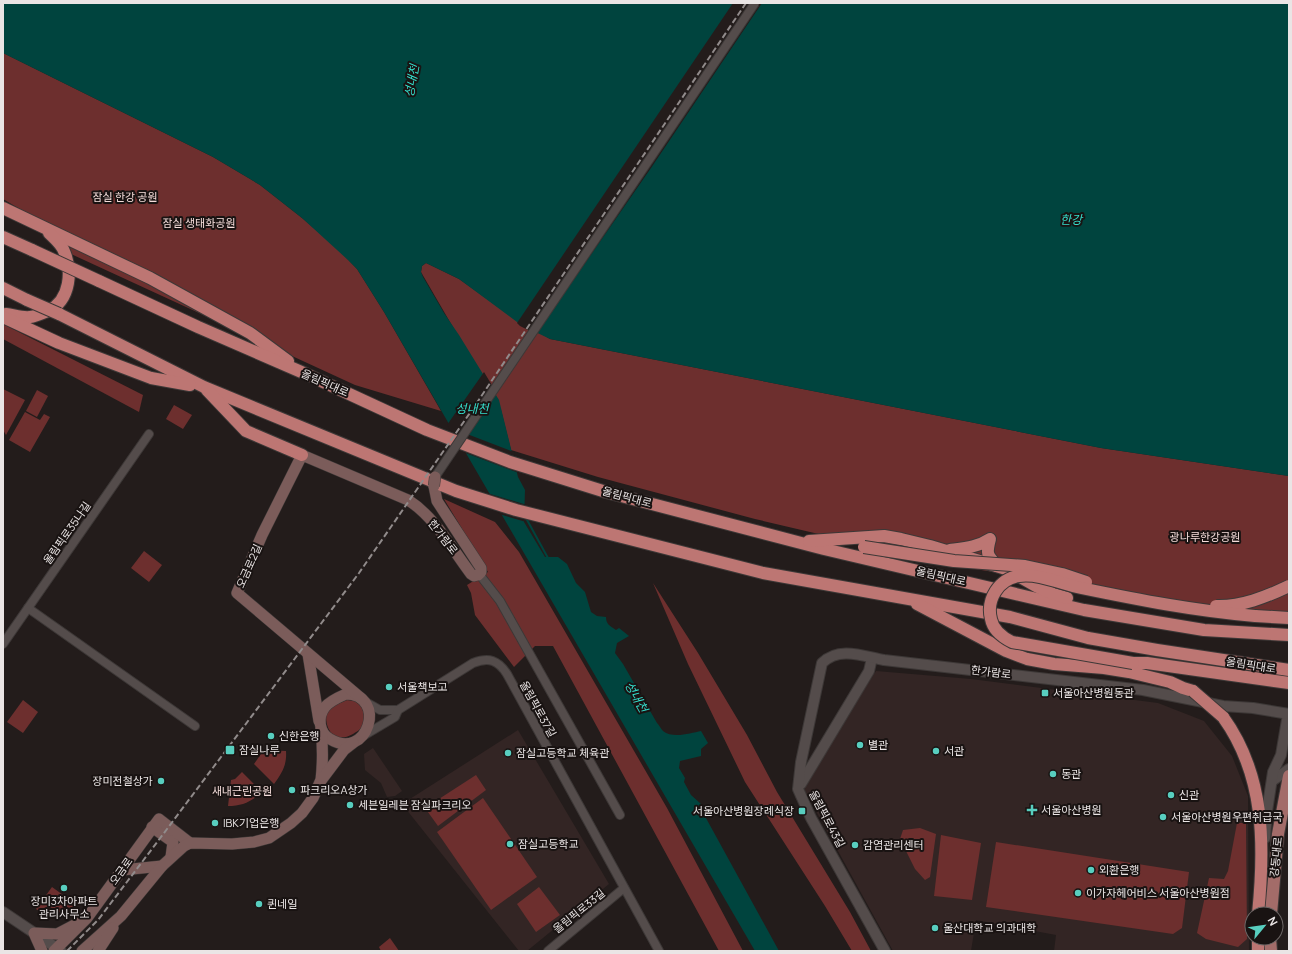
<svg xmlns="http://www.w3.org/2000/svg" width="1292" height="954" font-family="Manrope,'Noto Sans KR',sans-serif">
  <rect width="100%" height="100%" fill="#231c1b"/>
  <g fill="#332524">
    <polygon points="876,671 971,679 1158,703 1204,721 1232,756 1248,796 1249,951 1054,951 1056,935 976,920 971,951 893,951 805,791 805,782"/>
    <polygon points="518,730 609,884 527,951 519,951 402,804"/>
    <polygon points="373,748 402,791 395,796 387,797 381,783 365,770 364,754"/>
  </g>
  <g fill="#6d2f2e">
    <polygon points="3,53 213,157 260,185 302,218 337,248 357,269 384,312 441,411 355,385 71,254 43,223 3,199"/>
    <polygon points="426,263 459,279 508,314 550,339 1101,448 1289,476 1289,615 1253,615 975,569 857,543 755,519 598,477 511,450 501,410 421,272 422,266"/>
    <polygon points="3,324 143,395 139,412 3,339"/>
    <polygon points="3,389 25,400 6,435 3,430"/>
    <polygon points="37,390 48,396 37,417 26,411"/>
    <polygon points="174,405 192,415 183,429 166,419"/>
    <polygon points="25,412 40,420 44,414 50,417 30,452 9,440"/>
    <polygon points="444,499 495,522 519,552 667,808 743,951 719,951 553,646 535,646 514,667 475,615 471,593 467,585 488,572"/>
    <polygon points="144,551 162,565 149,582 131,568"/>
    <polygon points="653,583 698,653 747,735 777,792 850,912 871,951 852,951 825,906 745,782 688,664"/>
    <polygon points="23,700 38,712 23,733 7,722"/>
    <path d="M347,700L355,701L362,707L365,719C364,722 363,726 361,728C359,731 355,732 353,734C335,744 325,731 326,713L333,706Z"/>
    <path d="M261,750L286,751C287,765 282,773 274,784L254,764L261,754Z"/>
    <path d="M242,772L262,792C251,802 242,806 228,806L231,780L235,779Z"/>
    <polygon points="476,775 486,790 438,826 425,808"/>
    <polygon points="483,798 537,877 491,910 437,832"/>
    <polygon points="1237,823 1246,823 1247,939 1238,947 1206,939 1197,933 1209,878 1224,879 1228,871"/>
    <polygon points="920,828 936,834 930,877 925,880 915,869 900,839 903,830"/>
    <polygon points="941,835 981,843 972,900 934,896"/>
    <polygon points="996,842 1189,872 1182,928 1173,934 986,907"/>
    <polygon points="52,887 77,905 74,908 46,916 36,909"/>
    <polygon points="539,887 560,915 536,932 517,904"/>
    <polygon points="390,938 399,951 381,951 379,947"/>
  </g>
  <path fill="#00443e" d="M3,3H1289V476L1101,448L550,339L521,325L459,279L426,263L422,266L421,272L423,277L444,313L459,335L499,400L518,477L525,490L524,522L545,557H558L567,564L576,583L585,592L591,612L597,616L606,617C606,624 610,626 616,630L619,628L629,636L617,643L615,653L623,664L657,723C659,725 661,729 663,731C673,739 691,733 701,731L708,743L701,749V756L680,761L679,768L685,778L684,782L691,795L701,804V809L779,951H755L384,312L357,269L348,260L302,218L260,185L213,157L3,53Z"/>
  <g fill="#231c1b">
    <polygon points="733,3 762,3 651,168 536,334 520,326 517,323"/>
    <polygon points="484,372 496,392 467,434 514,452 519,473 463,452 447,425"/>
    <polygon points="487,493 527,505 526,522 499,514"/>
  </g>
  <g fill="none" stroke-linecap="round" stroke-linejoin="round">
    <polyline stroke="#00443e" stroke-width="2" points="526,518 548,558"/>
    <defs>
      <g id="minor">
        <polyline points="479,574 500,601 620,815"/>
        <polyline points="28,608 195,726"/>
        <polyline points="3,644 149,434"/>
        <path d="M364,701L380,710H398L473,663C489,657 498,660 507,674L659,951"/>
        <polyline points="363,736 395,717 398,710"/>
        <polyline points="548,951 624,888"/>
      </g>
      <g id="tertiary">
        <polyline points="1272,781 1289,769"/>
        <polyline points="801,784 869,671 872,658"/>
        <polyline points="1265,838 1267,811 1273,772 1281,755 1288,714"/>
        <polyline points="3,912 61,951"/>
        <path d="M885,951L811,818L798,789L801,762L822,663C839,646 863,656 884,660L1143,690L1223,706L1253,708L1289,714"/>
      </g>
      <g id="secondary">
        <polyline points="308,654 319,721"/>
        <path d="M346,694C388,695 368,762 330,739C319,733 317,717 325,707C330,701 339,697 346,694Z"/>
        <path d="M362,699L237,593L262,535L302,455L408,500C435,517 452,549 471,574L474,576L478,575L481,572V568L437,501L434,486"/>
        <path d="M321,780C323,762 323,747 321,729"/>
        <polyline points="152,827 173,842 171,857"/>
        <polyline points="122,870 162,866"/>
        <polyline points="42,951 34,933 57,934 78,923"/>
        <polyline points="54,951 87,918 159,819 190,843"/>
        <polyline points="82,951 121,916 162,866 184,846 190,843 232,844 254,842 269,838 291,823 302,813 313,798 320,782 344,750 353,743"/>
        <polyline points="98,951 113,928"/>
      </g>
      <g id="primary">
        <polyline points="1271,914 1278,834 1289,776"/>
        <polyline points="1270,938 1271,951"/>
      </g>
      <g id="trunk">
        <polyline points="3,208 150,278 250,333 288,361"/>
        <polyline points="3,237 32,250"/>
        <polyline points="99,281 198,327 306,374 427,430 510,462 606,492 824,549 1084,610 1204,630 1289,635"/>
        <polyline points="3,288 27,300"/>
        <path d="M6,314C14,315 22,318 30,317C37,316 42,313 48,311C71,300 73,270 63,249C60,243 54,238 49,233"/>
        <polyline points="59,314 204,387 456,491 516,510 763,573 1010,617 1088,638 1157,650 1289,670"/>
        <polyline points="3,317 59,343 151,378 190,385"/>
        <polyline points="207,390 246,431 302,455"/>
        <polyline points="809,541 884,536 901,539 930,546 1006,569 1036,586 1053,594 1067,598"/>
        <path d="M950,550C965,548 978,547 990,539C986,554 987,555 997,566"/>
        <polyline points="917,604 1006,651 1027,659 1054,664 1104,668 1129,672 1170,682 1183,688 1193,691"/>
        <polyline points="1255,616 1289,618"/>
        <polyline points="1133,663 1147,663 1289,683"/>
        <path d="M1223,717C1265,775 1265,845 1258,914"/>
        <polyline points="1258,938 1258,951"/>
      </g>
    </defs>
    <use href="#minor" stroke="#3d3837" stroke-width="10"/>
    <use href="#tertiary" stroke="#3d3837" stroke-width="12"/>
    <use href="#secondary" stroke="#3d3837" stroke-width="12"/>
    <use href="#primary" stroke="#3d3837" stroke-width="14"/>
    <use href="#trunk" stroke="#3d3837" stroke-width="14"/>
    <use href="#minor" stroke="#544c4b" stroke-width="8"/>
    <use href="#tertiary" stroke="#544c4b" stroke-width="10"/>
    <use href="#secondary" stroke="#7b5c5a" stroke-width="11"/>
    <use href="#primary" stroke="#a36c69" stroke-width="12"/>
    <use href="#trunk" stroke="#bd7673" stroke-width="12"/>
    <polyline stroke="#918b8b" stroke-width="2" stroke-dasharray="6 3" stroke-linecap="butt" points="67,951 98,920 158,841 359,573 474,407 746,3"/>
    <defs>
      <polyline id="minor-bridge" points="435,477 755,3"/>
      <polyline id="secondary-bridge" points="434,486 435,477"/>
      <g id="trunk-bridge">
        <polyline points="32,250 99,281"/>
        <polyline points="27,300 59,314"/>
        <polyline points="864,547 954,561 1025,566 1062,574 1086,582"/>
        <path d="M1216,606C1241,607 1266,597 1289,586"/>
        <path d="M1133,663L1012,642C1002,637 993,630 991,619C986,599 999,579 1019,576C1038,573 1062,584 1081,588C1139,600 1196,611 1255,616"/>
        <polyline points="1193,691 1223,717"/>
      </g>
    </defs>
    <use href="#minor-bridge" stroke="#3d3837" stroke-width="10" stroke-linecap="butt"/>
    <use href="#secondary-bridge" stroke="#3d3837" stroke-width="12" stroke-linecap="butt"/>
    <use href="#trunk-bridge" stroke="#3d3837" stroke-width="14" stroke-linecap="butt"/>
    <use href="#minor-bridge" stroke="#544c4b" stroke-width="8"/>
    <use href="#secondary-bridge" stroke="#7b5c5a" stroke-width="11"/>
    <use href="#trunk-bridge" stroke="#bd7673" stroke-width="12"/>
  </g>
  <g fill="#58cebf" stroke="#191312" stroke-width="1.5">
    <circle cx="389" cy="687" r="4"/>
    <rect x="1041" y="689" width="8" height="8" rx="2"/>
    <circle cx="271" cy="736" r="4"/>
    <circle cx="860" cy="745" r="4"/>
    <rect x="225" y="745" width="10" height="10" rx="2"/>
    <circle cx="936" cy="751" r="4"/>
    <circle cx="508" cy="753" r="4"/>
    <circle cx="1053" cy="774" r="4"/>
    <circle cx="161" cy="781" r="4"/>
    <circle cx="292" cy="790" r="4"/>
    <circle cx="1171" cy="795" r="4"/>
    <circle cx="350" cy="805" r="4"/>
    <path d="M1030 804h4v4h4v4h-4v4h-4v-4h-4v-4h4z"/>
    <rect x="798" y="807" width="8" height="8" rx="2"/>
    <circle cx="1163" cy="817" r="4"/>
    <circle cx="215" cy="823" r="4"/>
    <circle cx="510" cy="844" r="4"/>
    <circle cx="855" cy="845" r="4"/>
    <circle cx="1091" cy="870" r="4"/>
    <circle cx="64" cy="888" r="4"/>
    <circle cx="1078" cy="893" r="4"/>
    <circle cx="259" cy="904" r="4"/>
    <circle cx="935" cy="928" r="4"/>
  </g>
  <g text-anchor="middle" stroke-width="4" stroke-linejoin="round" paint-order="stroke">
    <g font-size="11" fill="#f5dddb" stroke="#191312">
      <text x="125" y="201">잠실 한강 공원</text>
      <text x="199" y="227">잠실 생태화공원</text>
      <text x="1205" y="541">광나루한강공원</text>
      <text x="242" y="795">새내근린공원</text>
    </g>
    <g font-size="11" fill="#eae5e5" stroke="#191312">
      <text transform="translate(325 383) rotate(24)" y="4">올림픽대로</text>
      <text transform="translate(627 497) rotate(15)" y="4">올림픽대로</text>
      <text transform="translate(67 533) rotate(-55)" y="4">올림픽로35나길</text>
      <text transform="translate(443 537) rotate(52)" y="4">한가람로</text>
      <text transform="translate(249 566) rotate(-66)" y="4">오금로2길</text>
      <text transform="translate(941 576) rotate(13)" y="4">올림픽대로</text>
      <text transform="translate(1251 665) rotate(9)" y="4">올림픽대로</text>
      <text transform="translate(991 672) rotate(7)" y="4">한가람로</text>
      <text transform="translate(538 709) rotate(61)" y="4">올림픽로37길</text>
      <text transform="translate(827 819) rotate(62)" y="4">올림픽로43길</text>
      <text transform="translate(1276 857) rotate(-84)" y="4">강동대로</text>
      <text transform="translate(121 871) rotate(-55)" y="4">오금로</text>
      <text transform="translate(579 911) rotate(-39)" y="4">올림픽로33길</text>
    </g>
    <g font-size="11" fill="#eae5e5" stroke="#191312" text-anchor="start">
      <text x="397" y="691">서울책보고</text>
      <text x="1053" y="697">서울아산병원동관</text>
      <text x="279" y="740">신한은행</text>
      <text x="868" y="749">별관</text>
      <text x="239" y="754">잠실나루</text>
      <text x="944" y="755">서관</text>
      <text x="516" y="757">잠실고등학교 체육관</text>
      <text x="1061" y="778">동관</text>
      <text x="153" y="785" text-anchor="end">장미전철상가</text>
      <text x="300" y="794">파크리오A상가</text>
      <text x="1179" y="799">신관</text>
      <text x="358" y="809">세븐일레븐 잠실파크리오</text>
      <text x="1041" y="814">서울아산병원</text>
      <text x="794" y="815" text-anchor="end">서울아산병원장례식장</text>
      <text x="1171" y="821">서울아산병원우편취급국</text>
      <text x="223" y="827">IBK기업은행</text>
      <text x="518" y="848">잠실고등학교</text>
      <text x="863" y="849">감염관리센터</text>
      <text x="1099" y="874">외환은행</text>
      <text x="1086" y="897">이가자헤어비스 서울아산병원점</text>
      <text x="64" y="905" text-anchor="middle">장미3차아파트<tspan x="64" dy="13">관리사무소</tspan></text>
      <text x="267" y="908">퀸네일</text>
      <text x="943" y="932">울산대학교 의과대학</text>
    </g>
    <g font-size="12" font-style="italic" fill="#35dfcd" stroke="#191312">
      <text transform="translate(412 81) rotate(-80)" y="4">성내천</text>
      <text x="1071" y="224">한강</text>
      <text x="472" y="413">성내천</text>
      <text transform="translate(636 697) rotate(61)" y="4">성내천</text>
    </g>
  </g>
  <rect width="1292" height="954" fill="none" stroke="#eae5e5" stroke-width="8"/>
  <g transform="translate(1264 926) rotate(61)"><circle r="19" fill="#191312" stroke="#6d6766"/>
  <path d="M0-3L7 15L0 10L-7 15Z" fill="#58cebf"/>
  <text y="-6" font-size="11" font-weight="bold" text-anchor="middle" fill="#eae5e5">N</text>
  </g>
</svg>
